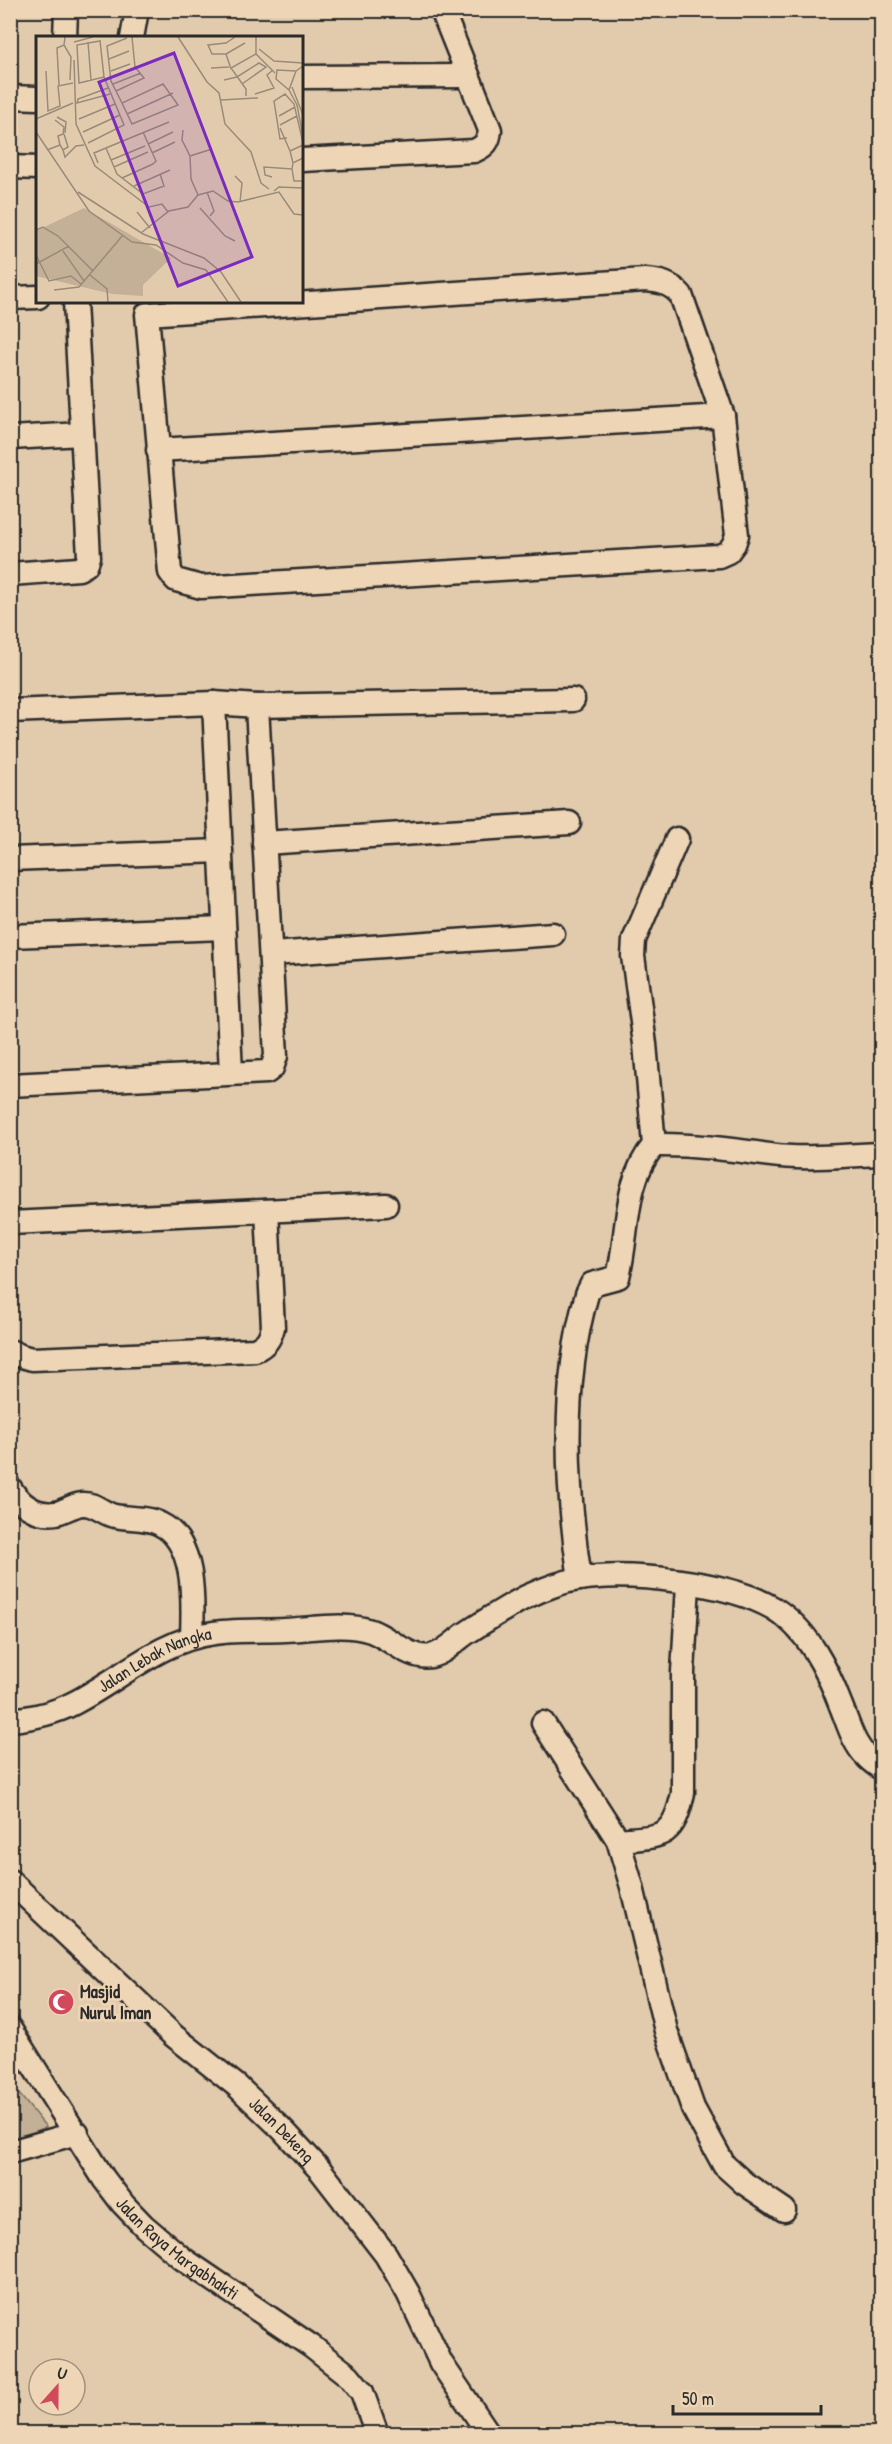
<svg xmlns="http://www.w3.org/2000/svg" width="892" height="2444" font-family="'Patrick Hand',sans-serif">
  <rect width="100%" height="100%" fill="#e2cbad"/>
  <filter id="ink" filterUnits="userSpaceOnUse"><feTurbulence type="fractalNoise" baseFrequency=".0167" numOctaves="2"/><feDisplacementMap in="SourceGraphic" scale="12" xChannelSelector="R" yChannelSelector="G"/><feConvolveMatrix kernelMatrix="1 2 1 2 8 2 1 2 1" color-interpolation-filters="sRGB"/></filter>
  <g filter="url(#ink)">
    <polygon fill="#c4b097" stroke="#786e61" stroke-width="1.5" points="10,2083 46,2127 11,2142 10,2142"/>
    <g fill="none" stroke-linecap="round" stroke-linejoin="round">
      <defs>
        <g id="minor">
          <polyline points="65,38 66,10"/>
          <polyline points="132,38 137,10"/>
          <polyline points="302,77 468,76"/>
          <polyline points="10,97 38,98"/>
          <path d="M302,160L474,151C485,146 489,142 490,130L442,10"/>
          <polyline points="10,167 38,168"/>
          <path d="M645,280C660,281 670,283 681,295L723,416L737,535L734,544L728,552L719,556L201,587L176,580L170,572L147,314Z"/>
          <polyline points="10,298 38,297"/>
          <polyline points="10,438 82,434"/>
          <polyline points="158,450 723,416"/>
          <polyline points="10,574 79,569 86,565 89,557 75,302"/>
          <polyline points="214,703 231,1073"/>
          <polyline points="10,711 214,703 257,706 573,700"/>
          <polyline points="264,843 569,823"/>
          <polyline points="10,859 221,851"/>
          <polyline points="10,936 224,928"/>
          <polyline points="272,954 553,934"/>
          <polyline points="10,1085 267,1072 272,1068 276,1056 257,706"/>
          <path d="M654,1145C693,1144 731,1149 770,1155C806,1160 845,1155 882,1154"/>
          <polyline points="10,1223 386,1205"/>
          <path d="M10,1351L21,1356L32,1359L255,1350C266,1345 270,1339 273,1327L267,1211"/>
          <path d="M10,1488C20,1504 36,1516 56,1513C65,1511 73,1505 82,1504C96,1503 103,1514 115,1516C129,1519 148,1517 160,1524C197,1542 193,1603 192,1637"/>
          <path d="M580,1579C566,1487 561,1383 587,1294L592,1284L618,1277C629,1233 623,1182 654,1145L645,1044L633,956L634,940L677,839"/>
          <path id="s1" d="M10,1720C32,1718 55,1713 74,1703C121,1679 160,1640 214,1633C237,1630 262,1631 285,1630C313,1629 344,1622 371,1631C390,1638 410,1660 431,1656C444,1653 454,1642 465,1634C485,1621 505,1608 526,1597C543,1589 560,1582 579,1579C629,1571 729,1582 773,1608C808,1629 827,1669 841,1706C848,1723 853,1743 866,1756C870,1761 876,1765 882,1769"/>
          <polyline points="543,1723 618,1840 632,1887 666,2031 693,2108 724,2165 744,2183 784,2210"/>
          <path d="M618,1840C661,1836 673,1840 683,1793V1672L688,1584"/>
          <path id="s2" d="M10,1881L174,2036L237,2086L282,2129L321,2171L386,2255L408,2293L441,2363L489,2434"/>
          <path id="s3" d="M10,2029L104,2179L123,2204L144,2226L183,2259L311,2346L349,2376L362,2392L377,2434"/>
          <polyline points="10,2152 77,2133"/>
        </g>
      </defs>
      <use href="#minor" stroke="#2b2b2b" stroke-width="27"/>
      <use href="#minor" stroke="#eed5b5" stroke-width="22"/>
    </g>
  </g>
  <defs>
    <symbol id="mosque-disc" viewBox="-11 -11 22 22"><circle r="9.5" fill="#d1495b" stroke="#eed5b5"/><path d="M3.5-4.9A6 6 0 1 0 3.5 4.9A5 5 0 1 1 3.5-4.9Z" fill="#fff"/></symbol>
  </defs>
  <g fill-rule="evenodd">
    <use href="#mosque-disc" x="46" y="1987" width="30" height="30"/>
  </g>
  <g text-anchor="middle" stroke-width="5" stroke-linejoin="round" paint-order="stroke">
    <g font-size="18" fill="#2b2b2b" stroke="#eed5b5">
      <text dy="6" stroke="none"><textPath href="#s1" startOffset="159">Jalan Lebak Nangka</textPath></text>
      <text dy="6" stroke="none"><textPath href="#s2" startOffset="369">Jalan Dekeng</textPath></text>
      <text dy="6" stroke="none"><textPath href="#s3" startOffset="279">Jalan Raya Margabhakti</textPath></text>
    </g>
    <g font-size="18" font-weight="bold" fill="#2b2b2b" stroke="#eed5b5" text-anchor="start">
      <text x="80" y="1998">Masjid<tspan x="80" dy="21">Nurul Iman</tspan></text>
    </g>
  </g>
  <g transform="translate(36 36)">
    <rect width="267" height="267" fill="#e2cbad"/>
    <path d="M48,172L135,222L107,249V260L76,258L0,240V195Z" fill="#c4b097"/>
    <path fill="none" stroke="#998b79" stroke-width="1.5" d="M29,1L28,9L35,21L34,44M142,1L171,46L183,57L189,88L215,116L225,147L233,153M220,1V18L239,37M38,6L57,1M52,6L55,44M223,13L238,25L267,27M190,18L209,7M73,23L93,15M38,24L40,88L59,130L113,171L126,168L132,176M175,32L193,31M195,33L190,18H176L172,9L190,7L199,1M10,35L12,75L24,70L22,50L37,47M75,35L94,28M260,35L253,54L240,43L241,34L260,35L267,30M188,44L201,41L223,27L230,31L206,48M77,48L105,37M127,48L142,69L96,88L86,67ZM23,49L21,12L28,9M256,51L267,79M72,52L42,63L41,67L74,58M253,54L261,69L267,100M80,55L108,42L99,31L96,1M219,58L238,52L231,39L237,34M210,60V53L195,32L220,18M185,64L222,62M86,67L75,45L71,10L91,2M91,78L137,57M243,80L259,71M21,81L30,86L29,97M0,83L37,67M43,83L79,68M244,89L261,80M244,92L254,115M147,94L146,104L154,120L155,143L162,159M0,96L53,175L96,206L120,209L147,227L170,234L192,266M47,96L84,79M107,96L120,125L117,128M251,102L244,103L238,65L249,58L258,68L267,107M52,107L88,89L68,41L64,5L41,9L43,47L68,41M112,108L137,96M24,109L27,114L32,111L28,98M267,109L254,115L257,127L267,122M11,114L24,109L22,100L27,98L28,91L19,84M27,114L29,121L40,110L48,109M116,117L139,106M154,120L176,113M75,124L109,110M62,127L58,117L70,112M78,131L112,116M256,133L258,145H267M124,138L128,150L107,158L81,138L70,112L133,86M199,140L206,147L204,166M236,141L229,139L228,131L256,133L257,127M86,142L117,128M98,150L134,134M238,155L243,151L267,152M42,156L107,198L168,222L185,236L205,266M171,156L178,175L174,180M164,172L189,200L199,205M101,176L114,192M0,194L7,191L22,200L57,235M105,197L133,175L152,171L162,159L177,155L192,165L202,166L243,156L258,178L267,179M27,215L48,245M0,219L13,245L35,240L45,248M0,228L33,210M54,239L71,253L72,266M18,254L43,251L87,199"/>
    <path fill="#7b2cbf" fill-opacity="0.15" stroke="#7b2cbf" stroke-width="3" d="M138,17L216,221L142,250L63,46Z"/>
    <rect width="267" height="267" fill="none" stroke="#2b2b2b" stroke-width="3"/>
  </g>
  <rect width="892" height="2444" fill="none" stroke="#eed5b5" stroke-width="36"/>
  <rect x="18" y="18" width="856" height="2408" fill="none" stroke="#2b2b2b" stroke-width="2" filter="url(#ink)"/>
  <g transform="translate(57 2387) rotate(21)"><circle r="28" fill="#eed5b5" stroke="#a0917e" stroke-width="1.5"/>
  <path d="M0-4.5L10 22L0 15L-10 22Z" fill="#d1495b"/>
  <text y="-9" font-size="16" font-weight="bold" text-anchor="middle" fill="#2b2b2b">U</text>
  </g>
  <path d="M673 2405v9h148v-9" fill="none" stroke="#2b2b2b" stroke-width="3"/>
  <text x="682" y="2405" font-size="18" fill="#2b2b2b" stroke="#eed5b5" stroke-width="4.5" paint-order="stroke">50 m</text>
</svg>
